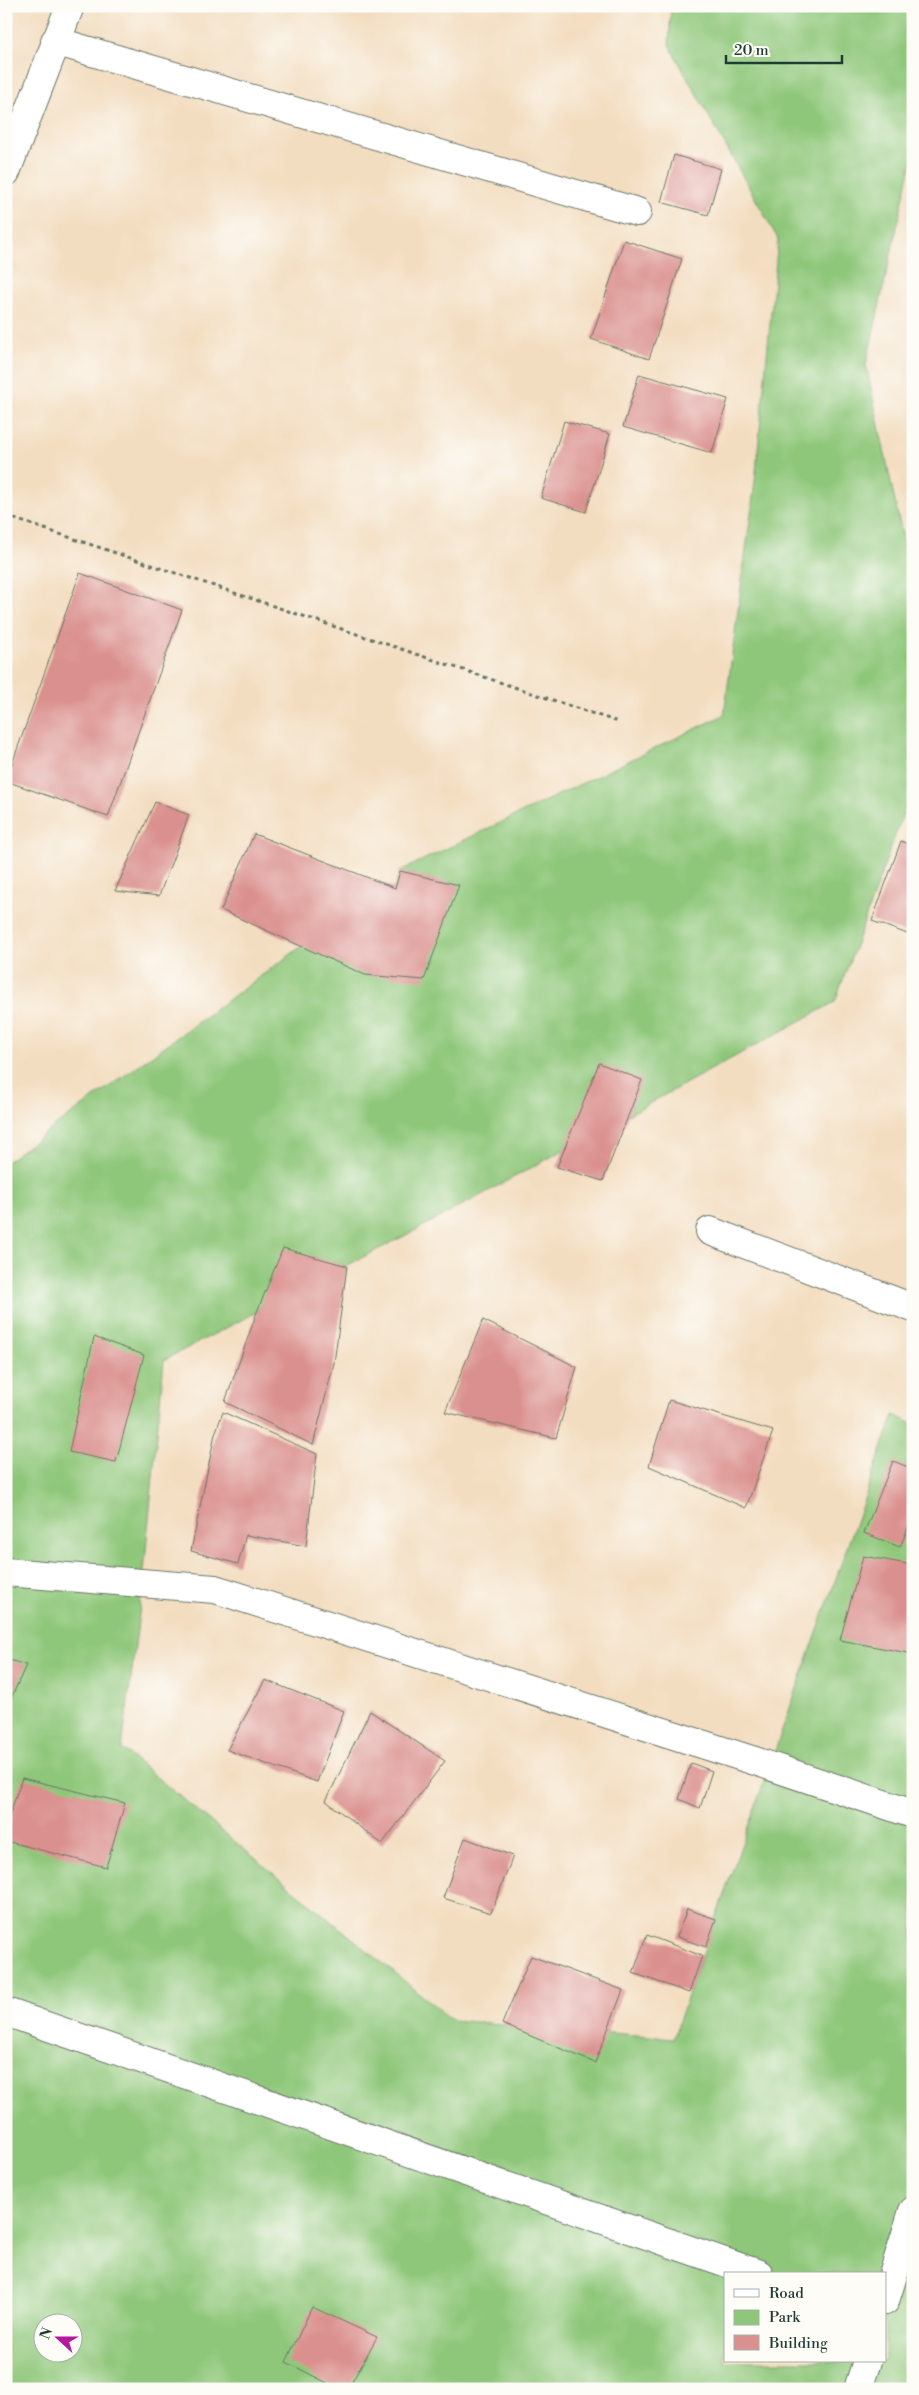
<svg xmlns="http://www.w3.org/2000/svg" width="919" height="2395" font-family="'Libre Bodoni',serif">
  <rect width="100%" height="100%" fill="#fdfcf7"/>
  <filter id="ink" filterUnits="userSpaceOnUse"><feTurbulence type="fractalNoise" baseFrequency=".02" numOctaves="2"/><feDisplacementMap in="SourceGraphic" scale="10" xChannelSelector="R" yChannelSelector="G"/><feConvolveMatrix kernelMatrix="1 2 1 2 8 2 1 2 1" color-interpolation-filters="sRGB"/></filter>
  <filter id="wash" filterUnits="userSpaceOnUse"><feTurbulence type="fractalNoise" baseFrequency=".0096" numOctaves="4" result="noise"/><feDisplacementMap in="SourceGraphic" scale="20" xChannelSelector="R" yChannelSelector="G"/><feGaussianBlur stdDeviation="1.12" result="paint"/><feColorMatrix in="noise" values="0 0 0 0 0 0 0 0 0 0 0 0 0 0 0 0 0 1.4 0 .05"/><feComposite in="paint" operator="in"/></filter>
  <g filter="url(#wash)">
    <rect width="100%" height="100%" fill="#f3ddc0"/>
    <path fill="#8fc77a" stroke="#578257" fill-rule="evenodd" d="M671,6H913V156L866,365L913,586V786L835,1002L439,1218L164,1360L143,1582L122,1749L452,2020L673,2038L894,1415L913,1424V2389H6V1162L346,914L395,888L400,871L724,715L755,482L778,239L669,45ZM725,2274H885V2361H725ZM42,2322H72V2352H42Z"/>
    <g id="blocks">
      <g fill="#da908e">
        <polygon points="674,155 721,169 708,215 661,202"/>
        <polygon points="624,240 682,259 649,359 591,339"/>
        <polygon points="639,374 728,399 712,453 623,427"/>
        <polygon points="564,421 610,434 586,512 541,498"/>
        <polygon points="80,573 182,610 108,817 6,781"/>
        <polygon points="155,802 189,815 159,896 115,891"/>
        <polygon points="254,834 395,888 400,871 459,885 424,980 365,975 221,910"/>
        <polygon points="901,841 913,846 913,936 872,921"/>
        <polygon points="599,1063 642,1080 603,1181 557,1167"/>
        <polygon points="283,1248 347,1266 334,1363 313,1445 225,1402 257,1312"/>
        <polygon points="483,1320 577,1367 556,1438 445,1412"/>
        <polygon points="94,1337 144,1355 116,1462 69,1452"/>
        <polygon points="669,1400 773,1431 746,1508 649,1466"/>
        <polygon points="223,1412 317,1454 306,1546 246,1535 238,1564 191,1551 215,1434"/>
        <polygon points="893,1461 913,1469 913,1516 900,1547 864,1533"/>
        <polygon points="863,1556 913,1565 913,1654 840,1640"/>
        <polygon points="6,1659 26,1665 6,1710"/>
        <polygon points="265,1680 344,1711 317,1782 227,1750"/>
        <polygon points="370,1711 445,1761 382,1844 326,1801"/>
        <polygon points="691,1763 712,1771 700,1808 679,1799"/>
        <polygon points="22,1778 125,1803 106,1867 6,1841 6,1826"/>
        <polygon points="465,1838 513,1856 491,1913 443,1898"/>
        <polygon points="687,1909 716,1919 706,1947 677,1937"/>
        <polygon points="647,1935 702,1956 689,1993 633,1973"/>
        <polygon points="531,1956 623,1990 595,2063 502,2024"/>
        <polygon points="312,2307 377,2337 348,2389 339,2389 286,2362"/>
      </g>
    </g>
  </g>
  <g filter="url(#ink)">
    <use href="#blocks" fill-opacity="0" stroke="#697565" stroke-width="1"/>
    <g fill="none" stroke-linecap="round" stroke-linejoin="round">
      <defs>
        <g id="minor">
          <polyline points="55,41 637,212"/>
          <polyline points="6,172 70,6"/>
          <polyline points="710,1231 913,1308"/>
          <polyline points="6,1572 215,1589 755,1761 913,1814"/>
          <polyline points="6,2012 759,2274"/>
          <polyline points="885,2301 913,2211"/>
          <polyline points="858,2389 867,2361"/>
        </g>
      </defs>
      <use href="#minor" stroke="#697565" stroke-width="30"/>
      <polyline stroke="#697565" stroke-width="3" stroke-dasharray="4 4" stroke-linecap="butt" points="6,516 618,722"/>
      <use href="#minor" stroke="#fff" stroke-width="28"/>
    </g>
  </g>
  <rect width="919" height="2395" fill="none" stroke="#fdfcf7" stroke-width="25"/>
  <rect x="724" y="2272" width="162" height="90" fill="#fdfcf7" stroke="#a4b0a9"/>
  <rect x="734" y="2289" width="25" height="8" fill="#ffffff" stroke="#a4b0a9"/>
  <text x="769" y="2298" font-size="15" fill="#1f3d34">Road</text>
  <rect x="734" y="2310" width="25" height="15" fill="#8fc77a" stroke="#a4b0a9"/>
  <text x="769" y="2322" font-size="15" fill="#1f3d34">Park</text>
  <rect x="734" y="2335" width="25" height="15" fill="#da908e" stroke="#a4b0a9"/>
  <text x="769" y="2348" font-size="15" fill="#1f3d34">Building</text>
  <g transform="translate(58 2338) rotate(291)"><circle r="24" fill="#fdfcf7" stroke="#a4b0a9"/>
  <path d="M0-4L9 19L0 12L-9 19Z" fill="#b5179e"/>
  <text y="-8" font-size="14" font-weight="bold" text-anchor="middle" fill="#1f3d34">N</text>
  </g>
  <path d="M726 55v8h116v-8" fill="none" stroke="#1f3d34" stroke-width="2.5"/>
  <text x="734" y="55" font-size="15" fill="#1f3d34" stroke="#fdfcf7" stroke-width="4" paint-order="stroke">20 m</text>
</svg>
